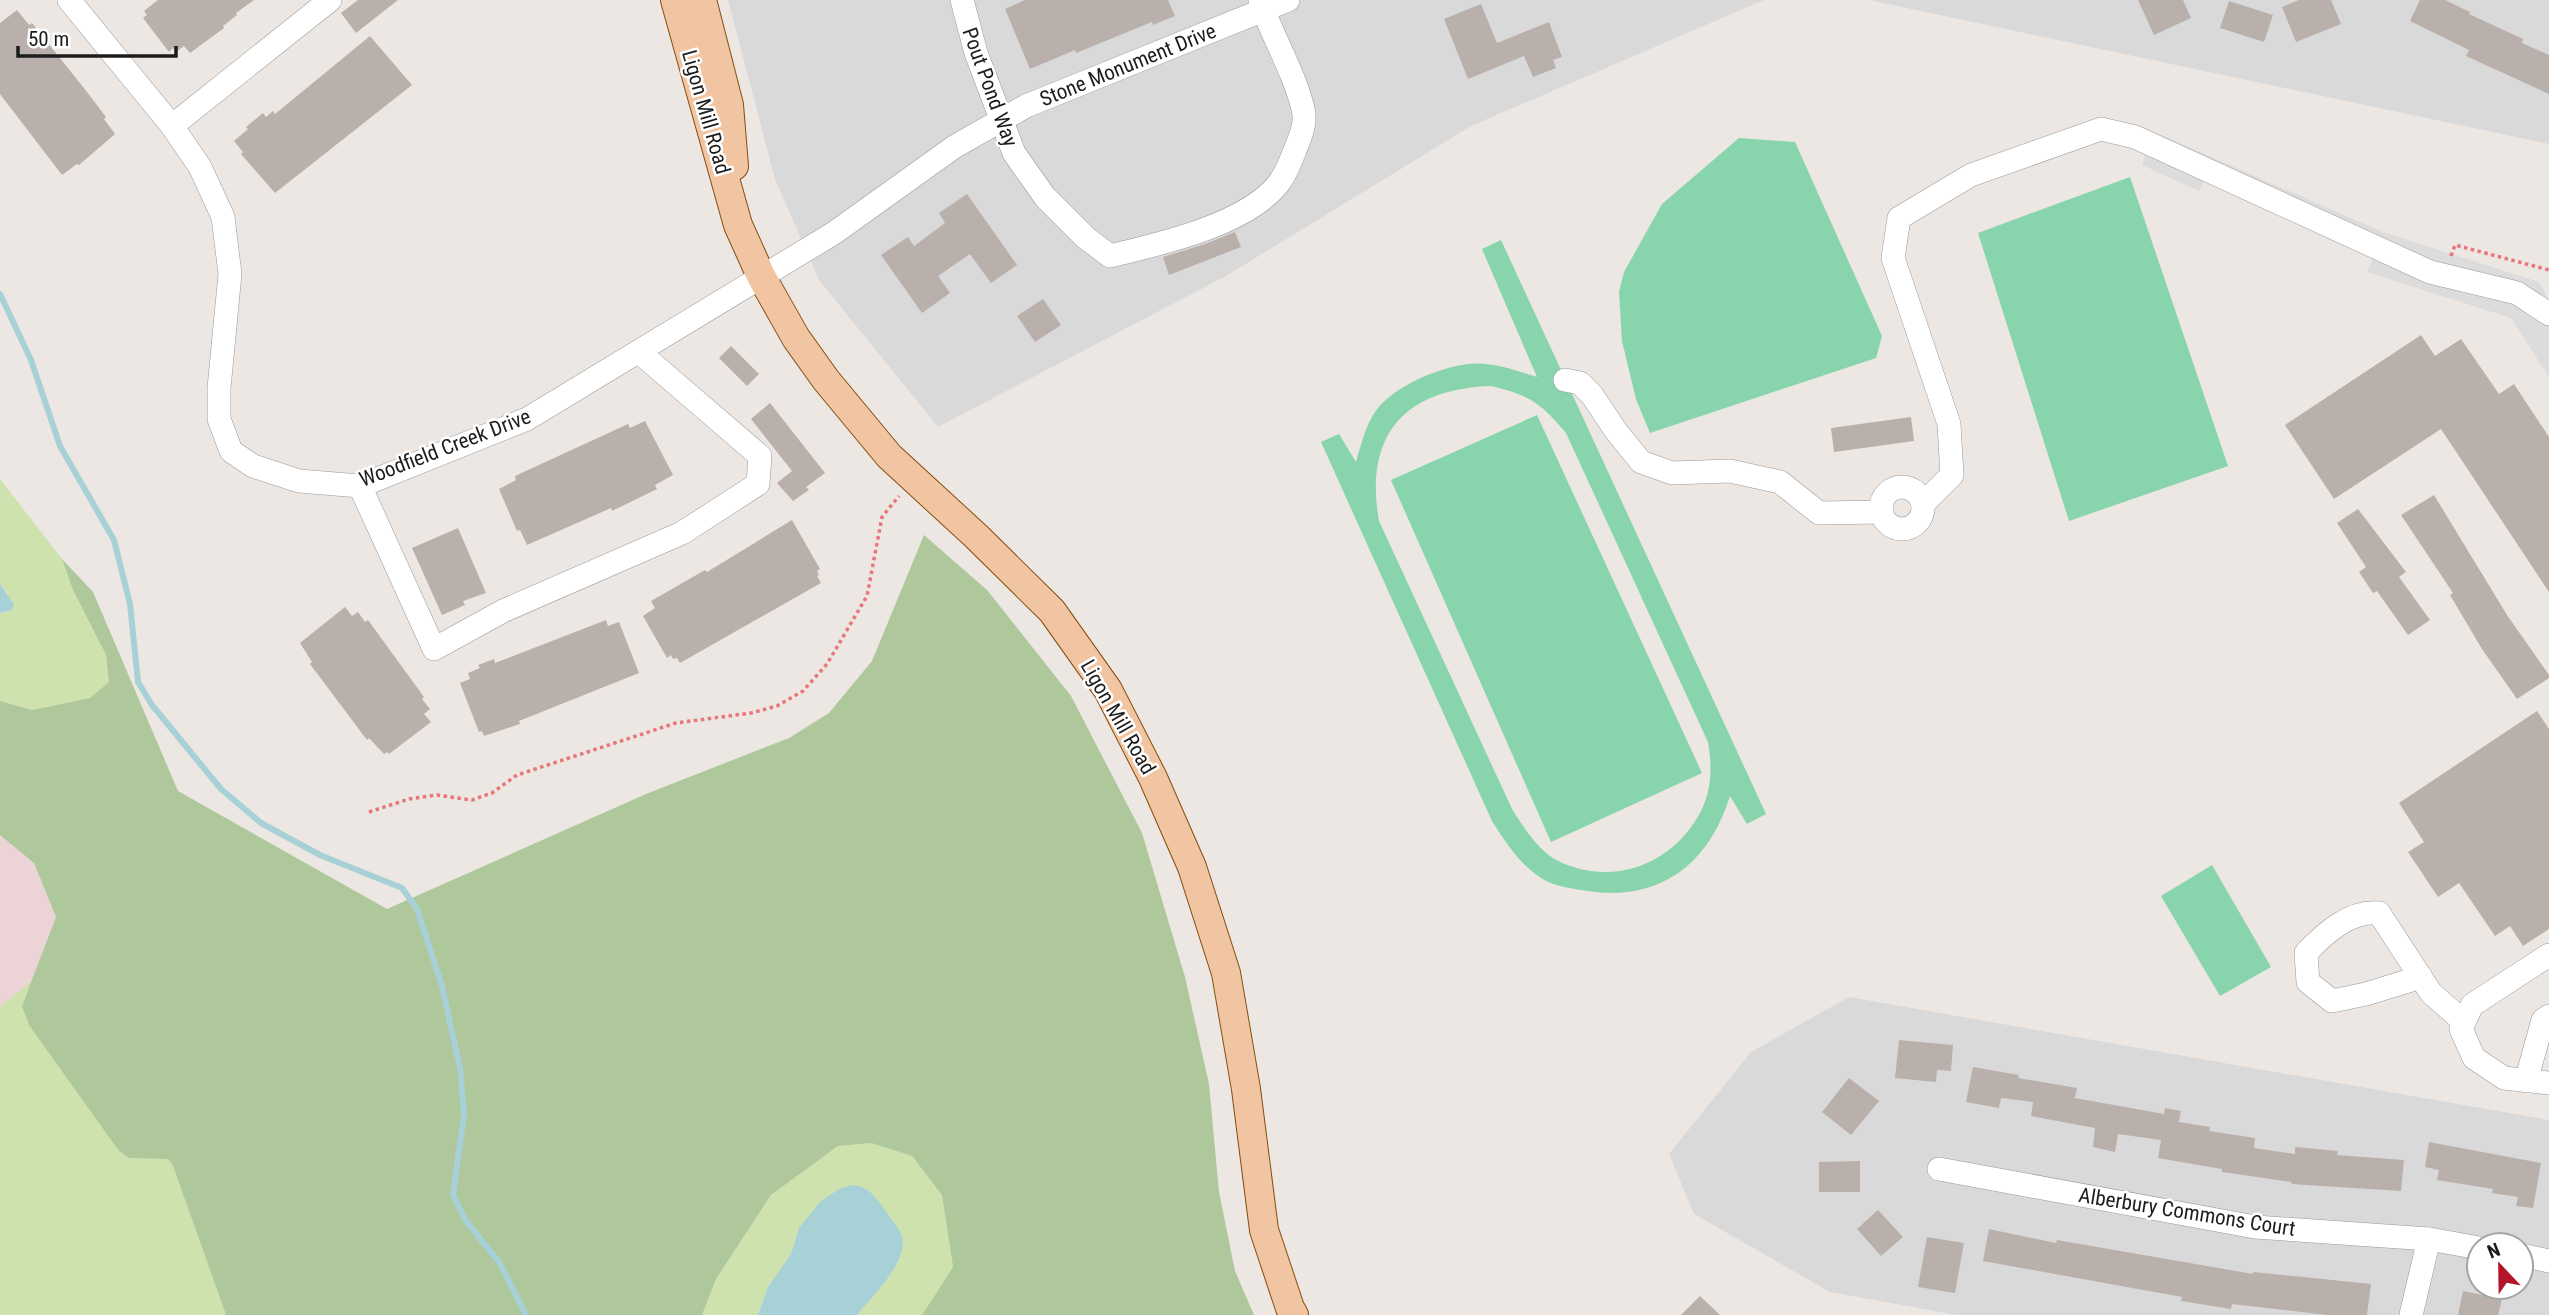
<svg xmlns="http://www.w3.org/2000/svg" width="2549" height="1315" font-family="'Roboto Condensed',sans-serif">
  <rect width="100%" height="100%" fill="#ece7e2"/>
  <g fill="#dad9d9" fill-rule="evenodd">
    <polygon points="728,0 1764,0 1471,126 1226,276 938,427 819,280 775,179"/>
    <polygon points="1869,0 2549,0 2549,144"/>
    <path d="M1849,997L2549,1120V1315H1957L1830,1292L1694,1214L1669,1154L1751,1052ZM2479,1245H2521V1287H2479Z"/>
  </g>
  <polygon fill="#ecd3d5" points="0,835 34,863 56,917 32,981 0,1006"/>
  <g fill="#cee2ad">
    <polygon points="0,479 62,559 73,590 106,655 109,682 90,698 32,710 0,701 0,613 7,612 8,594 0,584"/>
    <polygon points="32,981 22,1006 119,1151 129,1158 168,1159 173,1166 226,1315 0,1315 0,1006"/>
    <polygon points="871,1143 912,1156 942,1195 953,1267 922,1315 857,1315 898,1263 799,1228 791,1254 768,1287 758,1315 702,1315 716,1279 771,1195 838,1146"/>
  </g>
  <polygon fill="#aec79b" points="924,535 987,590 1071,696 1142,833 1185,977 1209,1084 1219,1192 1235,1271 1254,1315 922,1315 953,1267 942,1195 912,1156 871,1143 838,1146 771,1195 716,1279 702,1315 226,1315 173,1166 168,1159 129,1158 119,1151 29,1025 22,1006 56,917 34,863 0,835 0,701 32,710 90,698 109,682 106,655 73,590 62,559 93,592 178,791 387,909 646,794 789,738 829,713 872,661"/>
  <g fill="#88d4ac" fill-rule="evenodd">
    <polygon points="1739,138 1795,142 1882,336 1876,358 1650,433 1636,399 1622,341 1619,292 1624,272 1662,204"/>
    <polygon points="2130,177 2228,466 2069,521 1978,233"/>
    <path d="M1501,240L1766,814L1747,824L1730,796C1709,864 1660,902 1588,891C1575,889 1558,887 1546,881C1522,868 1506,843 1492,821L1321,442L1339,434L1356,462C1361,445 1365,427 1375,412C1393,385 1453,360 1485,364C1502,365 1520,372 1537,377L1482,249ZM1491,386C1529,395 1541,403 1566,433L1708,742C1712,766 1712,789 1701,811C1678,856 1630,881 1580,869C1569,866 1555,861 1546,853C1532,841 1523,826 1513,811L1379,521C1364,434 1405,389 1491,386Z"/>
    <polygon points="1537,415 1702,773 1551,842 1391,480"/>
    <polygon points="2212,865 2271,967 2220,996 2161,896"/>
  </g>
  <polygon fill="#dcdcdc" points="2152,131 2383,232 2539,282 2549,301 2549,377 2511,318 2367,272 2377,250 2206,178 2199,191 2142,165"/>
  <g fill="#a7d1d6">
    <polygon points="0,584 14,604 12,610 0,613"/>
    <path d="M852,1185C869,1187 875,1196 885,1210C890,1218 900,1228 902,1237C908,1263 872,1296 857,1315H758L768,1287L791,1254L799,1228L820,1202L839,1189Z"/>
  </g>
  <g fill="none" stroke-linecap="round" stroke-linejoin="round">
    <polyline stroke="#a7d1d6" stroke-width="6" points="0,294 31,360 60,446 114,540 130,604 138,682 152,705 221,789 261,823 320,855 402,888 417,909 442,986 460,1068 464,1114 453,1195 466,1221 499,1262 526,1315"/>
  </g>
  <g fill="#b9b0ac">
    <polygon points="158,0 254,0 236,13 237,15 223,26 224,28 190,53 184,46 176,52 173,48 169,52 143,18 147,15 144,11"/>
    <polygon points="358,0 398,0 356,33 341,13"/>
    <polygon points="1025,0 1168,0 1175,16 1153,25 1152,22 1076,53 1075,50 1030,69 1005,9"/>
    <polygon points="2138,0 2183,0 2191,18 2154,35"/>
    <polygon points="2299,0 2331,0 2341,24 2296,42 2282,7"/>
    <polygon points="2420,0 2445,0 2470,12 2469,14 2523,39 2522,43 2549,55 2549,94 2466,56 2469,50 2410,21"/>
    <polygon points="2229,1 2273,15 2264,42 2220,28"/>
    <polygon points="1481,4 1497,43 1549,22 1562,57 1553,60 1556,68 1533,77 1524,56 1468,79 1444,19"/>
    <polygon points="17,10 29,25 32,23 87,92 106,117 104,119 115,134 79,165 77,164 62,175 0,94 0,23"/>
    <polygon points="370,36 412,85 275,193 241,154 243,152 234,141 248,129 246,127 263,113 266,117 273,111 275,114"/>
    <polygon points="967,194 1017,265 991,283 970,254 938,276 950,293 922,313 881,255 908,237 914,246 945,223 939,213"/>
    <polygon points="1235,232 1241,247 1169,275 1163,257 1205,244"/>
    <polygon points="1043,299 1061,325 1035,342 1017,316"/>
    <polygon points="2421,335 2435,356 2461,339 2499,394 2514,384 2549,437 2549,592 2441,429 2334,499 2285,425"/>
    <polygon points="731,346 759,374 747,386 719,358"/>
    <polygon points="770,403 825,473 806,487 809,490 793,501 777,483 792,471 751,419"/>
    <polygon points="1911,417 1914,441 1834,452 1831,428"/>
    <polygon points="645,421 673,475 655,485 657,489 612,511 611,508 527,545 520,530 517,531 499,489 516,480 515,476 628,424 630,428"/>
    <polygon points="2434,495 2507,615 2549,675 2549,678 2517,699 2482,649 2450,595 2453,593 2401,515"/>
    <polygon points="2358,509 2406,572 2399,577 2430,620 2408,635 2377,591 2373,593 2359,572 2366,567 2337,523"/>
    <polygon points="792,520 820,569 817,571 819,575 817,576 821,583 680,663 677,658 673,659 671,655 667,658 643,616 655,608 651,601 705,570 707,572"/>
    <polygon points="458,528 486,593 463,601 465,605 442,615 412,548"/>
    <polygon points="345,607 352,616 358,612 365,622 368,620 424,697 422,699 430,709 424,714 431,722 389,754 387,752 384,754 369,738 367,740 310,664 312,662 300,643"/>
    <polygon points="606,620 608,626 619,622 639,673 519,721 520,724 484,736 482,731 479,732 460,683 470,679 468,673 480,668 478,665 494,659 495,663"/>
    <polygon points="2537,711 2549,729 2549,929 2523,946 2510,926 2495,936 2459,883 2438,897 2408,852 2424,842 2399,803"/>
    <polygon points="1899,1040 1953,1045 1951,1071 1937,1070 1936,1082 1895,1078"/>
    <polygon points="1973,1067 2019,1075 2018,1078 2077,1088 2075,1098 2164,1114 2165,1108 2181,1111 2179,1122 2210,1127 2209,1131 2255,1138 2254,1148 2295,1154 2295,1147 2338,1151 2337,1155 2404,1160 2401,1191 2291,1184 2292,1182 2222,1172 2222,1169 2158,1158 2161,1140 2118,1134 2115,1152 2093,1147 2095,1128 2031,1116 2033,1102 2001,1098 1999,1108 1966,1102"/>
    <polygon points="1849,1078 1879,1101 1851,1135 1822,1112"/>
    <polygon points="2429,1142 2541,1163 2533,1208 2516,1206 2518,1197 2492,1193 2493,1189 2437,1180 2439,1170 2425,1167"/>
    <polygon points="1860,1161 1860,1192 1819,1192 1819,1162"/>
    <polygon points="1878,1210 1903,1237 1881,1256 1857,1229"/>
    <polygon points="1989,1229 2056,1243 2057,1240 2253,1274 2253,1272 2371,1284 2367,1315 2327,1315 2232,1304 2231,1309 2181,1301 2182,1297 1983,1261"/>
    <polygon points="1927,1237 1964,1243 1955,1293 1918,1287"/>
    <polygon points="2463,1291 2502,1299 2498,1315 2458,1315"/>
    <polygon points="1700,1296 1720,1315 1681,1315"/>
  </g>
  <g fill="none" stroke-linecap="round" stroke-linejoin="round">
    <defs>
      <g id="minor">
        <polyline points="69,0 172,126 200,167 223,217 230,274 219,388 219,419 231,451 253,466 299,481 360,486 527,419 834,233 954,147 1026,106 1288,0"/>
        <path d="M962,0L976,53L1014,153L1045,197L1086,238L1110,256C1160,244 1246,225 1279,183C1286,173 1291,161 1295,150C1300,138 1307,122 1303,109C1294,71 1272,37 1260,0"/>
        <polyline points="172,126 330,0"/>
        <polyline points="1565,380 1580,383 1592,395 1616,431 1641,462 1672,473 1730,471 1780,482 1819,513 1882,512"/>
        <polyline points="360,486 434,649 503,611 682,533 758,484 760,456 639,352"/>
        <circle cx="1902" cy="508" r="21"/>
        <polyline points="1923,504 1952,475 1949,424 1893,258 1899,218 1971,175 2101,129 2135,137 2430,272 2517,293 2549,314"/>
        <polyline points="2549,955 2472,1005 2461,1029 2474,1058 2504,1078 2549,1083"/>
        <path d="M2421,977L2366,994L2332,1001L2308,982L2306,953C2325,933 2350,910 2379,913L2431,993L2464,1022"/>
        <polyline points="2526,1081 2543,1020 2549,1016"/>
        <polyline points="1939,1169 2255,1227 2429,1239 2479,1248"/>
        <polyline points="2521,1255 2549,1261"/>
        <polyline points="2411,1315 2429,1239"/>
      </g>
      <g id="major">
        <polyline points="675,0 738,225 761,276 796,338 826,380 889,456 976,536 1052,611 1108,690 1153,778 1192,867 1226,973 1246,1089 1264,1230 1290,1308 1294,1315"/>
        <polyline points="702,0 729,105 734,166"/>
      </g>
    </defs>
    <use href="#minor" stroke="#999" stroke-width="24"/>
    <use href="#major" stroke="#844d0f" stroke-width="30"/>
    <g stroke="#ea7579" stroke-width="3.5" stroke-dasharray="3.5 3.5" stroke-linecap="butt">
      <polyline points="2451,256 2455,245 2549,270"/>
      <polyline points="369,812 409,799 437,795 472,800 492,793 517,775 676,723 751,713 777,706 803,691 827,664 867,596 882,517 899,496"/>
    </g>
    <use href="#minor" stroke="#fff" stroke-width="23"/>
    <use href="#major" stroke="#f1c4a2" stroke-width="28"/>
  </g>
  <g text-anchor="middle" stroke-width="5" stroke-linejoin="round" paint-order="stroke">
    <g font-size="21" fill="#1c1c1c" stroke="#fff">
      <text transform="translate(1128 65) rotate(-22)" y="7">Stone Monument Drive</text>
      <text transform="translate(990 87) rotate(70)" y="7">Pout Pond Way</text>
      <text transform="translate(706 112) rotate(74)" y="7">Ligon Mill Road</text>
      <text transform="translate(445 448) rotate(-21)" y="7">Woodfield Creek Drive</text>
      <text transform="translate(1118 717) rotate(60)" y="7">Ligon Mill Road</text>
      <text transform="translate(2187 1212) rotate(9)" y="7">Alberbury Commons Court</text>
    </g>
  </g>
  <g transform="translate(2500 1266) rotate(338)"><circle r="33" fill="#ffffff" stroke="#a4a4a4" stroke-width="2"/>
  <path d="M0-5L12 26L0 18L-12 26Z" fill="#b3142a"/>
  <text y="-10" font-size="19" font-weight="bold" text-anchor="middle" fill="#1c1c1c">N</text>
  </g>
  <path d="M18 46v10h158v-10" fill="none" stroke="#1c1c1c" stroke-width="3.5"/>
  <text x="28" y="46" font-size="21" fill="#1c1c1c" stroke="#ffffff" stroke-width="5" paint-order="stroke">50 m</text>
</svg>
